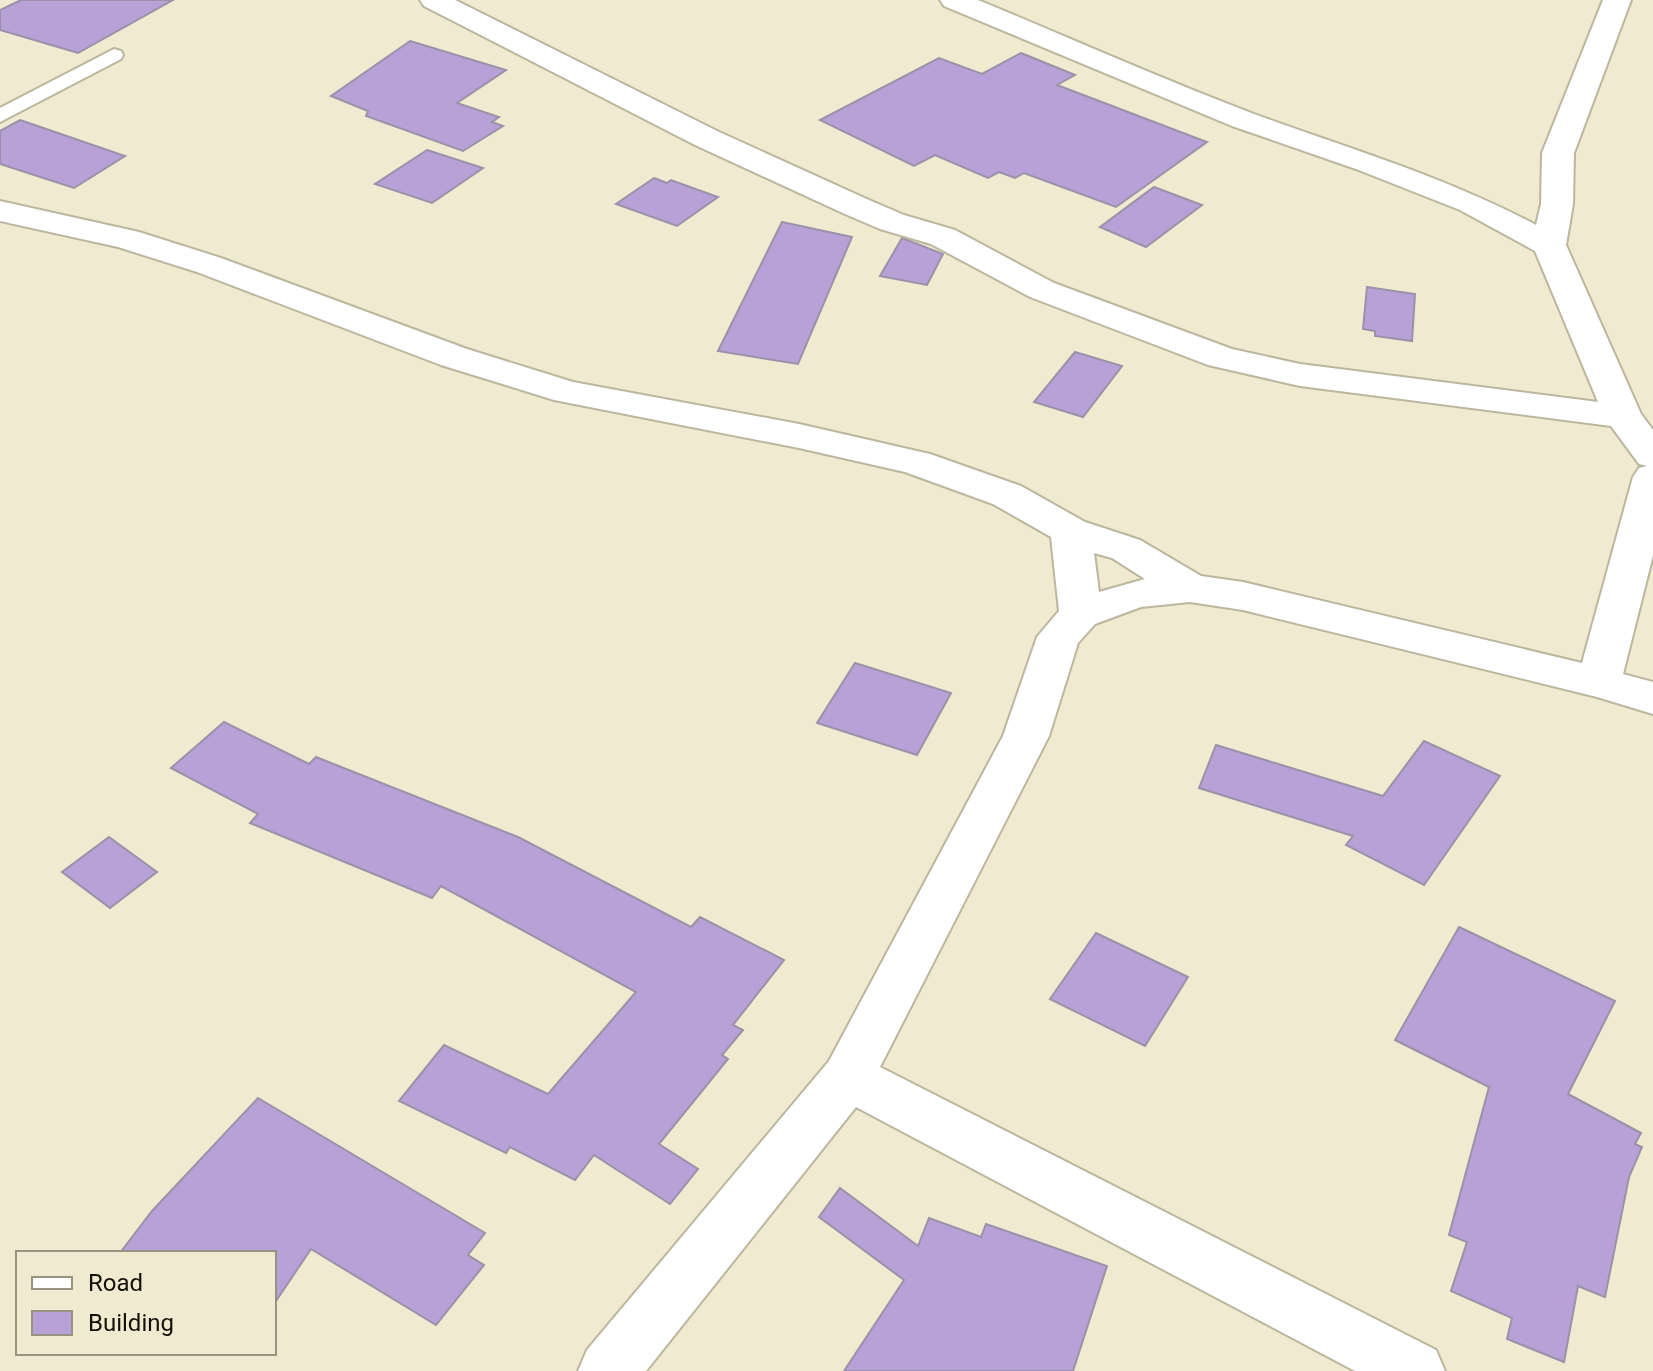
<svg xmlns="http://www.w3.org/2000/svg" width="1653" height="1371" font-family="Roboto,sans-serif">
  <rect width="100%" height="100%" fill="#efead0"/>
  <g fill="#b7a1d6" stroke="#9b91a8" stroke-width="2">
    <polygon points="21,0 173,0 78,53 0,30 0,10"/>
    <polygon points="410,41 506,70 457,103 499,117 492,122 503,126 463,151 366,116 368,111 331,96"/>
    <polygon points="1021,53 1075,75 1057,85 1207,142 1116,207 1024,173 1015,178 999,172 988,178 935,155 914,166 820,120 939,58 982,74"/>
    <polygon points="20,120 125,156 74,188 0,164 0,131"/>
    <polygon points="427,150 483,168 432,203 375,184"/>
    <polygon points="654,178 667,183 671,180 718,197 677,226 616,204"/>
    <polygon points="1154,187 1202,205 1146,247 1100,227"/>
    <polygon points="782,222 852,237 798,364 718,351"/>
    <polygon points="902,238 943,254 927,285 880,276"/>
    <polygon points="1367,287 1415,294 1412,341 1375,336 1375,331 1363,329"/>
    <polygon points="1075,352 1122,366 1083,417 1034,402"/>
    <polygon points="855,663 951,693 917,755 817,723"/>
    <polygon points="224,722 309,764 316,757 518,837 691,927 700,917 784,960 733,1025 743,1030 722,1055 728,1059 659,1144 698,1169 670,1204 594,1155 575,1180 510,1147 506,1153 399,1101 444,1045 548,1094 636,992 441,886 432,898 250,823 258,814 171,768"/>
    <polygon points="1424,741 1500,776 1424,885 1346,845 1353,836 1199,788 1216,745 1383,796"/>
    <polygon points="109,837 157,872 110,908 62,872"/>
    <polygon points="1459,927 1615,1001 1568,1094 1641,1133 1635,1144 1642,1147 1629,1177 1605,1297 1578,1286 1564,1362 1507,1339 1512,1318 1451,1291 1467,1242 1449,1235 1489,1087 1395,1040"/>
    <polygon points="1096,933 1188,977 1145,1046 1050,999"/>
    <polygon points="258,1098 485,1233 468,1255 484,1265 436,1325 311,1249 274,1304 274,1253 120,1253 152,1211"/>
    <polygon points="840,1188 918,1246 929,1218 981,1237 986,1224 1107,1266 1073,1371 844,1371 904,1280 819,1217"/>
  </g>
  <g fill="none" stroke-linecap="round" stroke-linejoin="round">
    <defs>
      <polygon id="lane" points="114,49 121,51 123,55 121,59 0,122 0,108"/>
      <path id="street" d="M420,0H455L717,131L869,200L904,215L955,230L1054,283L1232,349L1300,364L1598,402L1535,251L1460,210L1356,169L1232,126L944,6L940,0H978C1070,38 1161,79 1254,114C1350,149 1446,177 1536,225L1541,204L1542,153L1603,0H1631L1574,153L1573,204L1566,245L1641,414L1653,430V555L1623,674L1653,682V714L1597,697L1243,610L1190,602L1141,607L1095,624L1078,643L1049,736L880,1067L1436,1350L1445,1371H1355L856,1107L646,1371H578L587,1350L829,1061L1003,736L1037,637L1059,611L1051,537L993,504L905,472L799,448L554,400L441,365L197,272L118,247L0,221V201L139,232L221,258L467,349L573,382L799,424L930,454L1021,486L1085,522L1140,540L1201,576L1243,582L1582,663L1633,477L1639,468L1647,466L1639,464L1611,426L1300,386L1208,365L1030,297L931,244L880,229L845,214L695,145L424,6ZM1094,553L1112,558L1145,579L1099,592Z"/>
    </defs>
    <use href="#lane" stroke="#bbb79e" stroke-width="4"/>
    <use href="#street" stroke="#bbb79e" stroke-width="4"/>
    <use href="#lane" fill="#fff" fill-rule="evenodd"/>
    <use href="#street" fill="#fff" fill-rule="evenodd"/>
  </g>
  <rect x="16" y="1251" width="260" height="104" fill="#efead0" stroke="#979380" stroke-width="2"/>
  <rect x="32" y="1277" width="40" height="12" fill="#ffffff" stroke="#979380" stroke-width="2"/>
  <text x="88" y="1291" font-size="24" fill="#131108">Road</text>
  <rect x="32" y="1311" width="40" height="24" fill="#b7a1d6" stroke="#979380" stroke-width="2"/>
  <text x="88" y="1331" font-size="24" fill="#131108">Building</text>
</svg>
